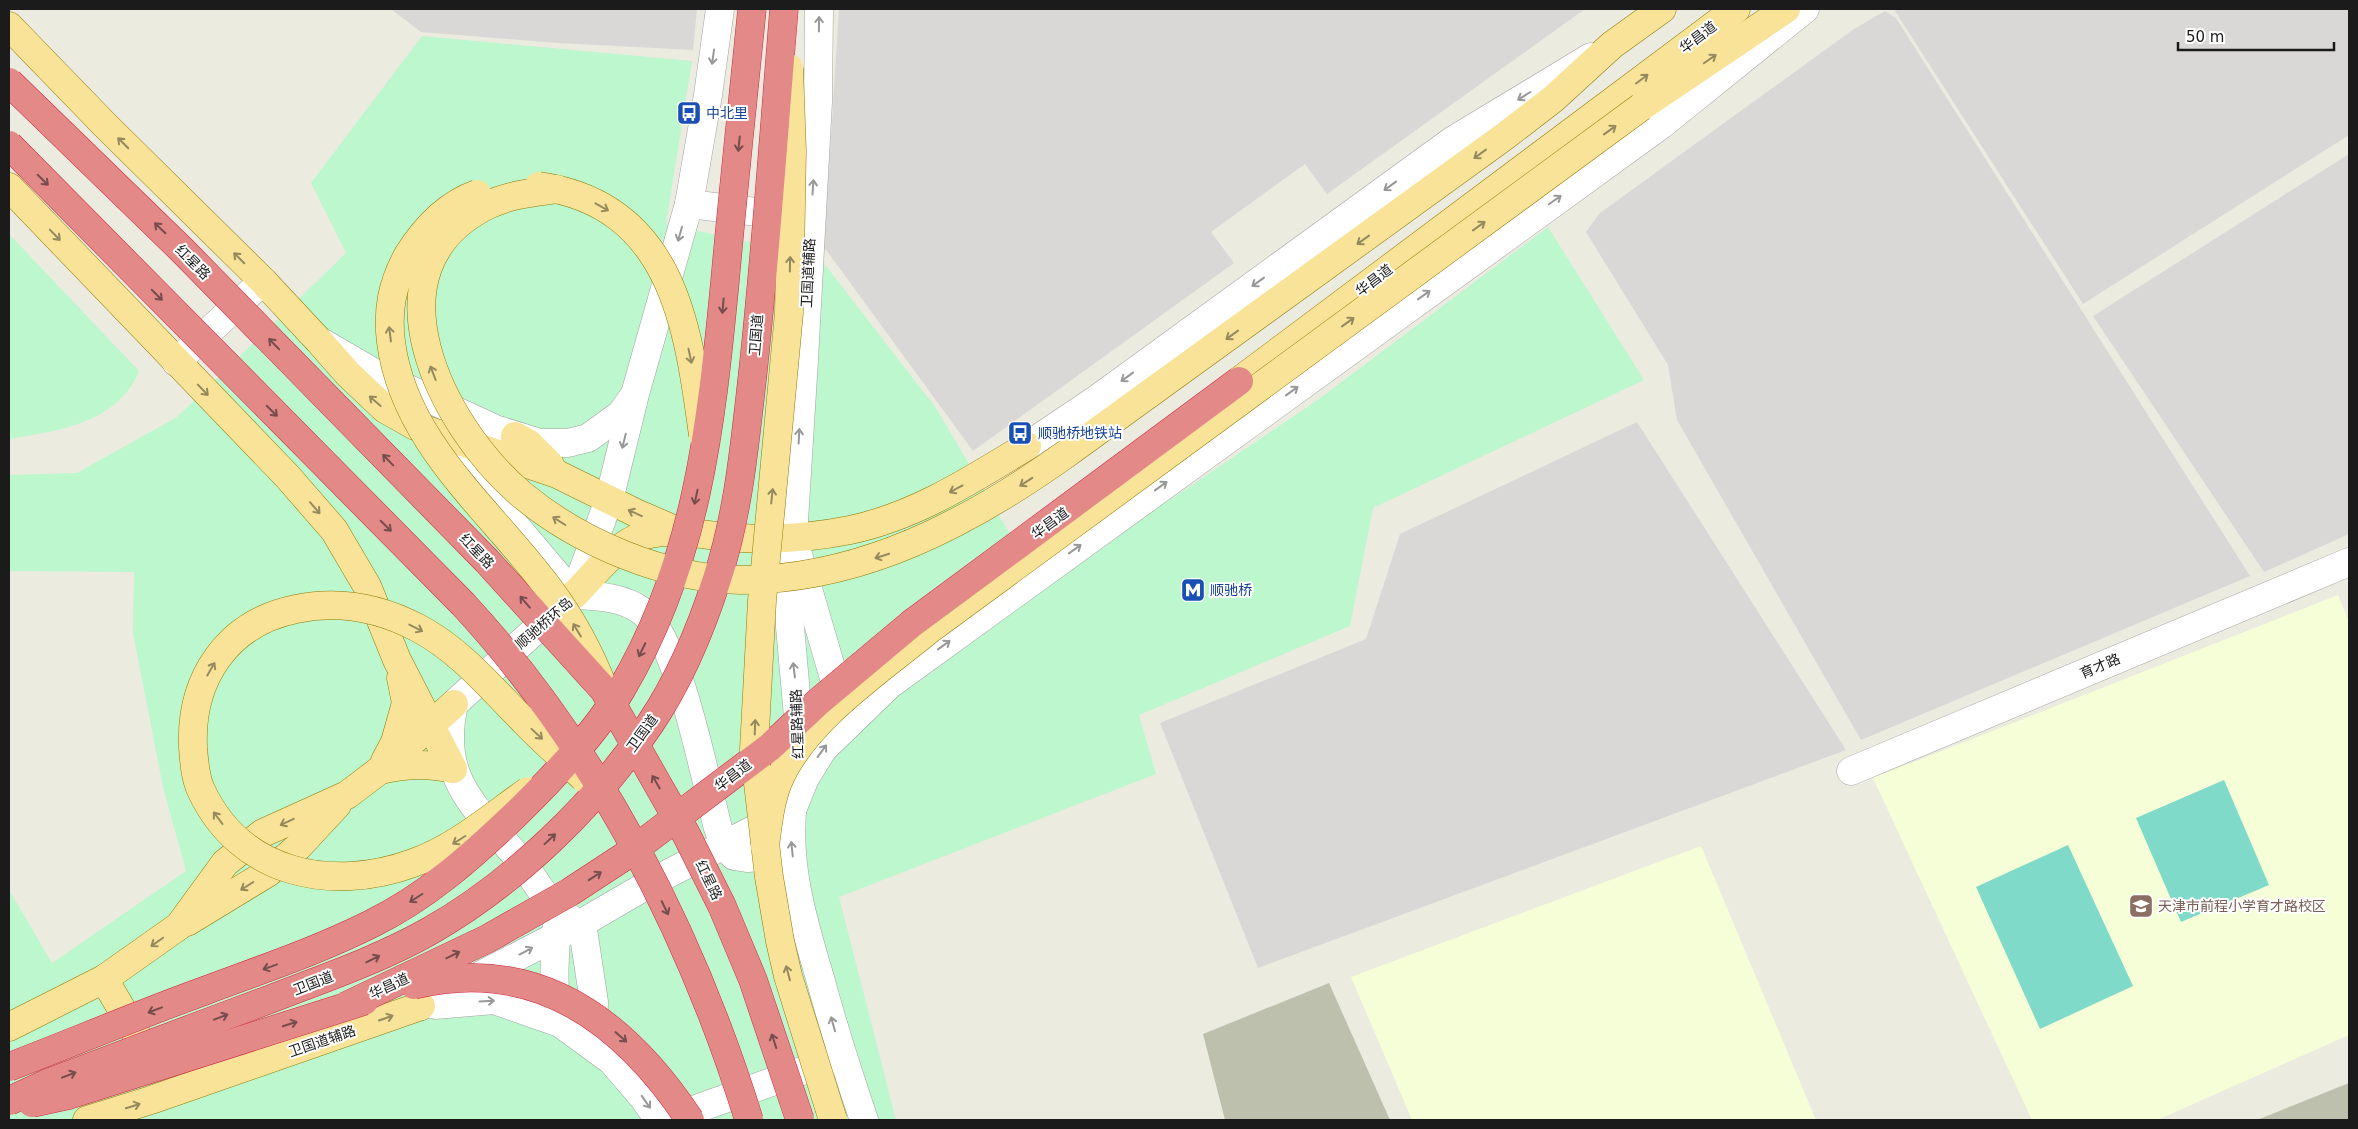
<svg xmlns="http://www.w3.org/2000/svg" width="2358" height="1129" font-family="'DejaVu Sans','Noto Sans SC',sans-serif">
  <rect width="100%" height="100%" fill="#ecebe0"/>
  <g fill="#d9d8d7">
    <polygon points="391,9 697,9 693,50 558,43 421,32"/>
    <polygon points="839,9 1585,9 1327,194 1305,164 1211,232 1234,263 973,451 824,247"/>
    <polygon points="1898,9 2349,9 2349,135 2083,304 1895,11"/>
    <polygon points="1885,11 1896,18 2250,576 1861,740 1677,420 1668,365 1586,232 1600,213 1854,29"/>
    <polygon points="2349,154 2349,534 2264,572 2093,316"/>
    <polygon points="1637,422 1846,750 1258,968 1160,723 1366,639 1400,534"/>
  </g>
  <g fill="#f6fed7">
    <polygon points="2338,595 2349,622 2349,1035 2157,1120 2032,1120 1873,778"/>
    <polygon points="1701,846 1816,1120 1412,1120 1351,977"/>
  </g>
  <g fill="#bcc0ac">
    <polygon points="1329,983 1390,1120 1225,1120 1203,1034"/>
    <polygon points="2349,1083 2349,1120 2257,1120"/>
  </g>
  <g fill="#bcf7cd">
    <polygon points="422,36 692,61 666,224 819,257 936,408 1041,587 1319,399 1548,227 1644,380 1373,508 1350,626 1139,715 1156,774 839,897 896,1120 9,1120 9,890 52,963 186,871 163,787 133,633 134,572 9,571 9,475 77,473 177,417 346,253 311,183"/>
    <path d="M9,234L139,371C118,423 58,431 9,439Z"/>
  </g>
  <g fill="#7fdac9">
    <polygon points="2224,780 2269,885 2181,922 2136,818"/>
    <polygon points="2068,845 2133,986 2040,1029 1976,887"/>
  </g>
  <g fill="none" stroke-linecap="round" stroke-linejoin="round">
    <defs>
      <g id="minor">
        <polyline points="689,204 792,216"/>
        <polyline points="323,343 378,375 495,429 540,443 568,443 588,438 621,414 633,397"/>
        <polyline points="176,362 263,281"/>
        <polyline points="439,436 574,595"/>
        <polyline points="1027,446 1097,399 1452,141 1591,57"/>
        <polyline points="797,551 843,709"/>
        <polyline points="574,595 609,500 635,394 689,204 708,95 720,9"/>
        <polyline points="800,739 787,593 793,537 804,360 818,102 819,9"/>
        <polyline points="1851,771 2349,562"/>
        <path d="M794,795C784,858 802,918 820,978C833,1026 848,1073 864,1120"/>
        <path d="M569,918C548,906 537,882 522,863C479,809 436,782 454,704L574,595C598,596 624,597 643,612C679,641 705,779 718,828L725,846L734,856L747,858L762,857L771,863L782,877"/>
        <path d="M557,922C555,955 552,984 558,1016"/>
        <polyline points="582,923 594,1002 593,1038"/>
        <polyline points="435,1005 494,1000 560,1023 612,1061 643,1097 659,1120"/>
        <polyline points="421,1006 582,923 654,881 792,810 805,778 823,749 889,685 1661,125 1805,9"/>
        <polyline points="666,1120 838,1058"/>
      </g>
      <g id="major">
        <polyline points="9,26 105,125 263,281 319,341 348,374 385,409 415,426 557,474 636,513 680,532"/>
        <polyline points="1641,107 1786,9"/>
        <polyline points="9,187 287,476 334,530 367,586 397,660 453,769"/>
        <polyline points="1239,381 1736,9"/>
        <polyline points="515,436 528,443 550,465"/>
        <polyline points="1066,454 1505,136 1553,99 1612,45 1662,9"/>
        <path d="M574,595C593,576 612,550 635,539C667,524 707,537 740,538C776,540 815,537 850,530C916,516 971,480 1027,446"/>
        <polyline points="385,761 395,742 406,703 401,678"/>
        <path d="M380,770C408,764 425,763 453,769"/>
        <polyline points="187,922 269,872 298,847 337,805"/>
        <polyline points="104,979 155,1066"/>
        <polyline points="9,1027 104,979 179,926 225,863 263,833 347,795 380,770 454,704"/>
        <polyline points="87,1120 151,1100 421,1006"/>
      </g>
    </defs>
    <use href="#minor" stroke="#a2a2a2" stroke-width="29"/>
    <use href="#major" stroke="#8d7b04" stroke-width="29"/>
    <use href="#minor" stroke="#fff" stroke-width="28"/>
    <use href="#major" stroke="#f9e398" stroke-width="28"/>
    <defs>
      <g id="major-bridge">
        <polyline points="789,68 792,151 789,313 762,601 754,749 769,877 780,941 788,976 833,1120"/>
        <path d="M539,186C672,205 688,324 703,435"/>
        <path d="M557,189C534,192 509,195 488,205C360,268 442,427 521,494C578,542 665,579 740,580C862,580 969,523 1066,454"/>
        <path d="M477,194C446,205 425,228 408,255C392,284 387,310 391,342C404,444 492,511 550,590C573,621 590,653 604,689"/>
        <path d="M528,791C491,817 456,848 413,863C331,893 240,874 201,790C195,777 194,761 193,747C190,679 227,623 296,609C338,600 380,608 418,628C460,650 491,688 524,721C543,741 564,759 584,778"/>
        <path d="M765,846C768,824 770,802 778,782C804,720 879,671 930,629L1641,107"/>
      </g>
      <g id="highway-bridge">
        <polyline points="9,82 183,251 487,561 604,690 686,834 722,906 753,980 800,1120"/>
        <path d="M9,145L463,604C597,749 691,933 749,1120"/>
        <path d="M414,985C537,955 625,1022 690,1120"/>
        <polyline points="346,1006 487,939 570,892 628,854 770,747 818,702 911,624 1239,381"/>
        <path d="M9,1067C74,1042 138,1015 204,991C260,970 317,951 371,924C426,897 470,858 514,816C550,781 595,734 621,690C697,562 711,426 725,281C733,191 743,100 752,9"/>
        <path d="M9,1101L50,1082C122,1055 195,1027 268,1000C322,979 378,960 428,932C513,884 595,805 650,724C679,681 701,629 717,579C739,512 745,441 753,371C766,251 774,130 784,9"/>
        <polyline points="32,1103 69,1095 364,1001"/>
      </g>
    </defs>
    <use href="#major-bridge" stroke="#8d7b04" stroke-width="29" stroke-linecap="butt"/>
    <use href="#highway-bridge" stroke="#d0283f" stroke-width="29" stroke-linecap="butt"/>
    <use href="#major-bridge" stroke="#f9e398" stroke-width="28"/>
    <use href="#highway-bridge" stroke="#e38a88" stroke-width="28"/>
  </g>
  <defs><path id="oneway-shaft" d="M-6 0H5M1.5-3L5.5 0L1.5 3" fill="none" stroke-width="1.6" stroke-linecap="round" stroke-linejoin="round" transform="scale(1.25)"/></defs>
  <g stroke="#989898">
    <use href="#oneway-shaft" transform="translate(819 24) rotate(-89)"/>
    <use href="#oneway-shaft" transform="translate(713 57) rotate(98)"/>
    <use href="#oneway-shaft" transform="translate(1524 96) rotate(148)"/>
    <use href="#oneway-shaft" transform="translate(1390 186) rotate(144)"/>
    <use href="#oneway-shaft" transform="translate(813 187) rotate(-86)"/>
    <use href="#oneway-shaft" transform="translate(1555 200) rotate(-35)"/>
    <use href="#oneway-shaft" transform="translate(680 234) rotate(106)"/>
    <use href="#oneway-shaft" transform="translate(1258 282) rotate(144)"/>
    <use href="#oneway-shaft" transform="translate(1424 295) rotate(-36)"/>
    <use href="#oneway-shaft" transform="translate(1127 377) rotate(144)"/>
    <use href="#oneway-shaft" transform="translate(1292 391) rotate(-36)"/>
    <use href="#oneway-shaft" transform="translate(799 436) rotate(-87)"/>
    <use href="#oneway-shaft" transform="translate(624 441) rotate(104)"/>
    <use href="#oneway-shaft" transform="translate(1161 486) rotate(-36)"/>
    <use href="#oneway-shaft" transform="translate(1075 549) rotate(-36)"/>
    <use href="#oneway-shaft" transform="translate(944 645) rotate(-36)"/>
    <use href="#oneway-shaft" transform="translate(794 670) rotate(-97)"/>
    <use href="#oneway-shaft" transform="translate(822 751) rotate(-54)"/>
    <use href="#oneway-shaft" transform="translate(792 849) rotate(-96)"/>
    <use href="#oneway-shaft" transform="translate(526 951) rotate(-28)"/>
    <use href="#oneway-shaft" transform="translate(487 1001) rotate(-3)"/>
    <use href="#oneway-shaft" transform="translate(833 1024) rotate(-106)"/>
    <use href="#oneway-shaft" transform="translate(646 1102) rotate(55)"/>
  </g>
  <g stroke="#958960">
    <use href="#oneway-shaft" transform="translate(1710 59) rotate(-35)"/>
    <use href="#oneway-shaft" transform="translate(1642 79) rotate(-37)"/>
    <use href="#oneway-shaft" transform="translate(1610 130) rotate(-36)"/>
    <use href="#oneway-shaft" transform="translate(123 143) rotate(-135)"/>
    <use href="#oneway-shaft" transform="translate(1480 154) rotate(144)"/>
    <use href="#oneway-shaft" transform="translate(602 207) rotate(29)"/>
    <use href="#oneway-shaft" transform="translate(1479 226) rotate(-36)"/>
    <use href="#oneway-shaft" transform="translate(55 235) rotate(46)"/>
    <use href="#oneway-shaft" transform="translate(1363 240) rotate(144)"/>
    <use href="#oneway-shaft" transform="translate(239 258) rotate(-135)"/>
    <use href="#oneway-shaft" transform="translate(790 264) rotate(-89)"/>
    <use href="#oneway-shaft" transform="translate(1348 322) rotate(-36)"/>
    <use href="#oneway-shaft" transform="translate(390 334) rotate(-97)"/>
    <use href="#oneway-shaft" transform="translate(1232 335) rotate(144)"/>
    <use href="#oneway-shaft" transform="translate(690 356) rotate(78)"/>
    <use href="#oneway-shaft" transform="translate(433 373) rotate(-111)"/>
    <use href="#oneway-shaft" transform="translate(203 390) rotate(46)"/>
    <use href="#oneway-shaft" transform="translate(375 401) rotate(-139)"/>
    <use href="#oneway-shaft" transform="translate(1026 482) rotate(147)"/>
    <use href="#oneway-shaft" transform="translate(956 489) rotate(152)"/>
    <use href="#oneway-shaft" transform="translate(772 496) rotate(-84)"/>
    <use href="#oneway-shaft" transform="translate(315 508) rotate(49)"/>
    <use href="#oneway-shaft" transform="translate(635 513) rotate(-156)"/>
    <use href="#oneway-shaft" transform="translate(559 521) rotate(-148)"/>
    <use href="#oneway-shaft" transform="translate(882 556) rotate(162)"/>
    <use href="#oneway-shaft" transform="translate(416 628) rotate(27)"/>
    <use href="#oneway-shaft" transform="translate(577 630) rotate(-121)"/>
    <use href="#oneway-shaft" transform="translate(211 669) rotate(-60)"/>
    <use href="#oneway-shaft" transform="translate(755 727) rotate(-88)"/>
    <use href="#oneway-shaft" transform="translate(537 734) rotate(43)"/>
    <use href="#oneway-shaft" transform="translate(218 818) rotate(-127)"/>
    <use href="#oneway-shaft" transform="translate(287 822) rotate(155)"/>
    <use href="#oneway-shaft" transform="translate(459 840) rotate(148)"/>
    <use href="#oneway-shaft" transform="translate(247 886) rotate(148)"/>
    <use href="#oneway-shaft" transform="translate(157 942) rotate(145)"/>
    <use href="#oneway-shaft" transform="translate(788 973) rotate(-105)"/>
    <use href="#oneway-shaft" transform="translate(386 1018) rotate(-19)"/>
    <use href="#oneway-shaft" transform="translate(133 1106) rotate(-17)"/>
  </g>
  <g stroke="#754d4c">
    <use href="#oneway-shaft" transform="translate(739 144) rotate(96)"/>
    <use href="#oneway-shaft" transform="translate(43 180) rotate(45)"/>
    <use href="#oneway-shaft" transform="translate(160 228) rotate(-136)"/>
    <use href="#oneway-shaft" transform="translate(157 295) rotate(45)"/>
    <use href="#oneway-shaft" transform="translate(723 306) rotate(95)"/>
    <use href="#oneway-shaft" transform="translate(274 344) rotate(-134)"/>
    <use href="#oneway-shaft" transform="translate(272 411) rotate(45)"/>
    <use href="#oneway-shaft" transform="translate(388 460) rotate(-134)"/>
    <use href="#oneway-shaft" transform="translate(696 497) rotate(102)"/>
    <use href="#oneway-shaft" transform="translate(386 526) rotate(45)"/>
    <use href="#oneway-shaft" transform="translate(525 602) rotate(-131)"/>
    <use href="#oneway-shaft" transform="translate(642 650) rotate(116)"/>
    <use href="#oneway-shaft" transform="translate(656 782) rotate(-120)"/>
    <use href="#oneway-shaft" transform="translate(550 839) rotate(-43)"/>
    <use href="#oneway-shaft" transform="translate(595 876) rotate(-33)"/>
    <use href="#oneway-shaft" transform="translate(416 898) rotate(148)"/>
    <use href="#oneway-shaft" transform="translate(665 908) rotate(64)"/>
    <use href="#oneway-shaft" transform="translate(453 955) rotate(-26)"/>
    <use href="#oneway-shaft" transform="translate(373 959) rotate(-26)"/>
    <use href="#oneway-shaft" transform="translate(270 967) rotate(160)"/>
    <use href="#oneway-shaft" transform="translate(155 1010) rotate(159)"/>
    <use href="#oneway-shaft" transform="translate(221 1017) rotate(-21)"/>
    <use href="#oneway-shaft" transform="translate(290 1024) rotate(-18)"/>
    <use href="#oneway-shaft" transform="translate(621 1037) rotate(41)"/>
    <use href="#oneway-shaft" transform="translate(774 1041) rotate(-108)"/>
    <use href="#oneway-shaft" transform="translate(69 1075) rotate(-21)"/>
  </g>
  <defs>
    <symbol id="bus-square" viewBox="-11 -11 22 22"><rect x="-9" y="-9" width="18" height="18" rx="4" fill="#1a4fb4" stroke="#fff"/><path d="M-5-6H5V4H4V6H2V4H-2V6H-4V4H-5ZM-3.5-4V0h7V-4ZM-3.5 1.2v1.5H-2V1.2ZM2 1.2v1.5H3.5V1.2Z" fill="#fff"/></symbol>
    <symbol id="metro-square" viewBox="-11 -11 22 22"><rect x="-9" y="-9" width="18" height="18" rx="4" fill="#1a4fb4" stroke="#fff"/><path d="M-5.5 5V-5H-3L0 0L3-5H5.5V5H3V-.5L0 4L-3-.5V5Z" fill="#fff"/></symbol>
    <symbol id="school-square" viewBox="-11 -11 22 22"><rect x="-9" y="-9" width="18" height="18" rx="4" fill="#8d6e63" stroke="#fff"/><path d="M0-5L7-2L0 1L-7-2ZM-4 1L0 2.5L4 1V4Q0 6-4 4Z" fill="#fff"/></symbol>
  </defs>
  <g fill-rule="evenodd">
    <use href="#bus-square" x="675" y="99" width="28" height="28"/>
    <use href="#bus-square" x="1006" y="419" width="28" height="28"/>
    <use href="#metro-square" x="1179" y="576" width="28" height="28"/>
    <use href="#school-square" x="2127" y="892" width="28" height="28"/>
  </g>
  <g text-anchor="middle" stroke-width="4" stroke-linejoin="round" paint-order="stroke">
    <g font-size="14" fill="#1b1b1b" stroke="#fff">
      <text transform="translate(1698 37) rotate(-37)" y="5">华昌道</text>
      <text transform="translate(193 262) rotate(45)" y="5">红星路</text>
      <text transform="translate(808 273) rotate(-87)" y="5">卫国道辅路</text>
      <text transform="translate(1374 280) rotate(-37)" y="5">华昌道</text>
      <text transform="translate(756 335) rotate(-85)" y="5">卫国道</text>
      <text transform="translate(1050 523) rotate(-36)" y="5">华昌道</text>
      <text transform="translate(477 551) rotate(46)" y="5">红星路</text>
      <text transform="translate(544 623) rotate(-41)" y="5">顺驰桥环岛</text>
      <text transform="translate(2100 666) rotate(-23)" y="5">育才路</text>
      <text transform="translate(797 724) rotate(-92)" y="5">红星路辅路</text>
      <text transform="translate(642 733) rotate(-54)" y="5">卫国道</text>
      <text transform="translate(733 775) rotate(-37)" y="5">华昌道</text>
      <text transform="translate(709 880) rotate(64)" y="5">红星路</text>
      <text transform="translate(313 983) rotate(-21)" y="5">卫国道</text>
      <text transform="translate(389 986) rotate(-25)" y="5">华昌道</text>
      <text transform="translate(322 1041) rotate(-19)" y="5">卫国道辅路</text>
    </g>
    <g font-size="14" fill="#164399" stroke="#fff" text-anchor="start">
      <text x="706" y="118">中北里</text>
      <text x="1038" y="438">顺驰桥地铁站</text>
      <text x="1210" y="595">顺驰桥</text>
    </g>
    <g font-size="14" fill="#785e54" stroke="#fff" text-anchor="start">
      <text x="2158" y="911">天津市前程小学育才路校区</text>
    </g>
  </g>
  <rect width="2358" height="1129" fill="none" stroke="#1b1b1b" stroke-width="20"/>
  <path d="M2178 42v8h156v-8" fill="none" stroke="#1b1b1b" stroke-width="2.5"/>
  <text x="2186" y="42" font-size="15" fill="#1b1b1b" stroke="#ffffff" stroke-width="4" paint-order="stroke">50 m</text>
</svg>
